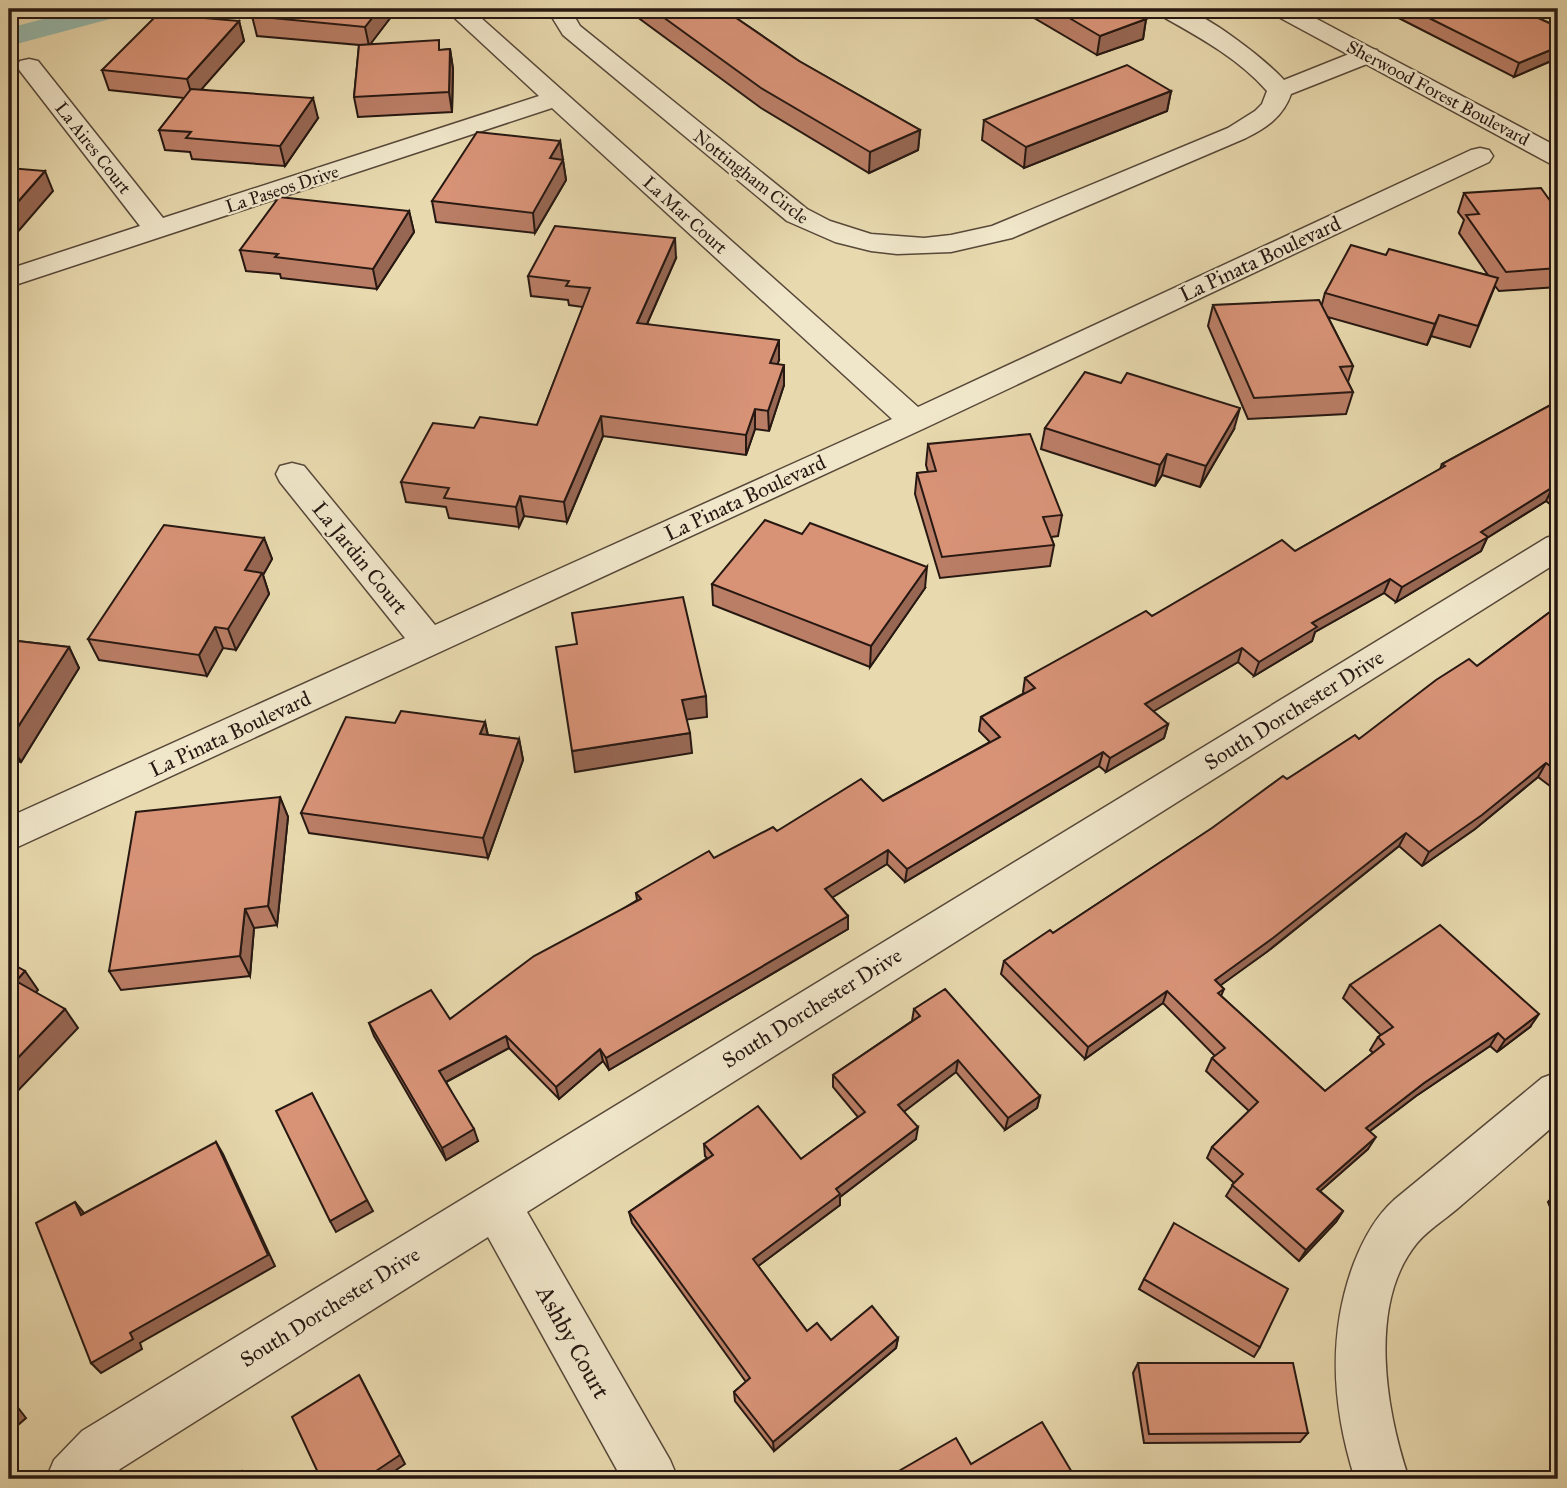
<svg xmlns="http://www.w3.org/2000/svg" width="1567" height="1488" font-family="'IM FELL Great Primer',serif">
  <rect width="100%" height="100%" fill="#e8d9ae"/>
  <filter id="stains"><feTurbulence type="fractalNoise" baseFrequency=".00286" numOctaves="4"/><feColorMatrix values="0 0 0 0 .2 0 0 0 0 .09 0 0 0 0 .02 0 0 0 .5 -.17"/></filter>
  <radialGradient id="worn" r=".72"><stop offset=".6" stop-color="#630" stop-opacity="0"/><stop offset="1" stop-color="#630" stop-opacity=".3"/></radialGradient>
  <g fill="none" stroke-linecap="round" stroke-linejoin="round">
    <polygon fill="#97baac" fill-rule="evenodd" points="81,9 129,9 125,15 9,46 9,28"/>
    <defs>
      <g id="minor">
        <polygon points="445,9 471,9 918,407 1471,150 1480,148 1489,150 1493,156 1489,162 925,428 9,851 9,817 405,638 280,482 276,474 280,466 292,463 304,466 435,625 892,419 552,108 9,287 9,269 140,226 20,71 17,66 20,61 29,59 38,61 163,218 539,96"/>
        <path d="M547,9H570L580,26L807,209L830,221L871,234L924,238L951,235L992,226L1228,128L1255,111L1262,104L1267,91C1237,57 1197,36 1158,14L1155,9C1163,9 1173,7 1182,9C1207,14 1266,60 1284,80L1359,50L1368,48L1377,50L1380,55L1377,60L1291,94C1283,117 1266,128 1246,138L1012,238L951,252L897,254L871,251L835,242L787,221L563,35Z"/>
        <polygon points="1558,534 1558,562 527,1212 670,1460 678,1479 622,1479 488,1237 120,1469 110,1479 46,1479 54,1460 82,1431 1546,538"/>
        <path d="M1558,1072V1122C1525,1151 1491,1180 1457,1209C1444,1220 1428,1230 1417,1243C1367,1304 1386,1411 1409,1479H1355C1332,1407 1327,1335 1354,1263C1363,1240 1375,1217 1394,1200L1542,1078Z"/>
      </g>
      <polygon id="tertiary" points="1269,9 1298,9 1558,147 1558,165 1549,163 1273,14"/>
    </defs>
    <use href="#minor" stroke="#574839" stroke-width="3"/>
    <use href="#tertiary" stroke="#574839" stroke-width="3"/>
    <use href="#minor" fill="#f0e6ca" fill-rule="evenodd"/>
    <use href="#tertiary" fill="#f0e6ca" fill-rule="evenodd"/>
  </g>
  <g fill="#ba7e66" stroke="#271812" stroke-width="2">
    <polygon points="259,9 397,9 370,44 441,50 450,49 453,69 452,112 358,117 354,97 359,45 257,36 252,16"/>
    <polygon points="629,9 723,9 799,61 920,130 918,150 869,173 761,108 629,11"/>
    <polygon points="1019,9 1127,9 1146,19 1143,39 1097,55"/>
    <polygon points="1381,9 1518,9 1558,27 1558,58 1514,77"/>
    <polygon points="1533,9 1558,9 1558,22"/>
    <polygon points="239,21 244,41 201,89 318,118 285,166 192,159 190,152 165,150 159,130 184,98 109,90 102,70"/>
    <polygon points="1171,91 1167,111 1024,168 982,140 984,120"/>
    <polygon points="560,141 566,180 535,233 436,222 432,201"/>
    <polygon points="1464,193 1558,208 1558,287 1499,291 1495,286 1470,347 1431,336 1427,345 1328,317 1353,366 1348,382 1353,392 1346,414 1248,419 1208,326 1213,305 1322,304 1325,293 1386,255 1488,275 1459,233 1464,220 1458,212"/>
    <polygon points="409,211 414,232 377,289 281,278 280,274 246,271 240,250"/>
    <polygon points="676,258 647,324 779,360 777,364 784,385 769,431 755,429 746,455 603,436 567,522 524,516 519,527 449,518 446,507 406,502 401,482 474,428 537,425 583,307 569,305 568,300 531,296 528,276"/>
    <polygon points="1558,401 1558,501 1551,505 1546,501 1487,538 1481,551 1396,602 1384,593 1315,632 1312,641 1254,676 1238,662 1153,711 1168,724 1164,738 1106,772 1099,766 905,882 887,864 832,897 848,916 848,929 609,1070 603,1061 559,1099 509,1048 446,1082 478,1141 446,1160 374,1036 369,1023 450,1019 637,900 636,893 777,831 883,801 990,742 979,731 981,717 1024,693 1023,692 1025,678 1152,616 1295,551 1440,469 1442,464"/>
    <polygon points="1045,428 1234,429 1200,487 1162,475 1155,486 1041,449"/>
    <polygon points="928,444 1062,515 1058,536 1051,537 1054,545 1050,566 940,578 915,494 917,473 928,472 926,465"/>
    <polygon points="264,538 272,559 263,575 269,594 236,650 223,648 207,676 99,660 88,639"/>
    <polygon points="712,584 925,588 870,667 713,605"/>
    <polygon points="1558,606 1558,792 1538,777 1475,829 1422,866 1399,846 1268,951 1220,985 1224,989 1221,996 1325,1091 1373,1053 1370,1050 1378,1037 1381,1035 1343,998 1350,985 1530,1027 1497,1052 1490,1046 1416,1096 1370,1131 1368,1149 1320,1191 1343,1211 1336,1222 1299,1261 1226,1196 1234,1183 1207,1158 1212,1147 1249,1111 1206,1071 1212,1058 1215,1056 1163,1003 1085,1059 1001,974 1004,961 1053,933 1287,779 1359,739 1477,666"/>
    <polygon points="9,640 69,647 79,668 21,762 9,760"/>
    <polygon points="485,722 488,735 519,739 523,760 488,858 309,833 301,813 395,723"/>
    <polygon points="280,797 288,817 277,925 254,928 250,976 121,990 109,971"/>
    <polygon points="914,1009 1040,1096 1037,1108 1005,1130 956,1072 904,1111 916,1139 840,1197 840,1205 758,1266 807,1331 831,1340 898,1338 896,1348 774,1451 735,1401 734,1392 746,1382 632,1223 629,1212 707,1158 705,1156 704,1144 801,1159 858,1117 833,1087 833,1075 912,1021"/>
    <polygon points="1558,1191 1558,1227 1548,1202"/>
    <polygon points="1144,1279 1260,1347 1254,1357 1139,1289"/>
    <polygon points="1138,1363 1308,1433 1300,1442 1144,1443 1133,1373"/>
  </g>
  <g fill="#976753" stroke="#271812" stroke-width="2">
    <polygon points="379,9 397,9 369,46 365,27"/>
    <polygon points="1146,19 1143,39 1097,55 1100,36"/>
    <polygon points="239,21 244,41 193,99 187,79"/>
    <polygon points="1558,47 1558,58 1514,77 1519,63"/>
    <polygon points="450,49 453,69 452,112 449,92"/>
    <polygon points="1171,91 1167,111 1024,168 1026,147"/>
    <polygon points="313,98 318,118 285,166 280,146"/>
    <polygon points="920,130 918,150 869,173 870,152"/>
    <polygon points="560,141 566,180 535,233 533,213 550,158"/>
    <polygon points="45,171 53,191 9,242 9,212"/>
    <polygon points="409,211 414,232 377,289 373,269"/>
    <polygon points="675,238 676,258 639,342 637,323"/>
    <polygon points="1439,315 1431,336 1427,345 1435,324"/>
    <polygon points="779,340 779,360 771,383 770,363"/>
    <polygon points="784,365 784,385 769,431 768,411"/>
    <polygon points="1240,408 1234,429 1200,487 1206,466"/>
    <polygon points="755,409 755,429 746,455 746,435"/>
    <polygon points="601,416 603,436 567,522 564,502"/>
    <polygon points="1167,454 1162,475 1155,486 1160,465"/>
    <polygon points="1553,487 1546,501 1487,538 1481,551 1396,602 1402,587 1481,532"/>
    <polygon points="1558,490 1558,501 1551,505"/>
    <polygon points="520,496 524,516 519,527 516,507"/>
    <polygon points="264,538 272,559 263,575 269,594 236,650 228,629 245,570"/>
    <polygon points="927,567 925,588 870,667 871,646"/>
    <polygon points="1390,579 1384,593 1315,632 1312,641 1254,676 1259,662 1312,623"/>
    <polygon points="215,627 223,648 207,676 199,655"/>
    <polygon points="69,647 79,668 21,762 9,741"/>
    <polygon points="1242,648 1238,662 1142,718 1145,704"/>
    <polygon points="706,696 707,717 684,720 682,700"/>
    <polygon points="485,722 489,742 480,734"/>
    <polygon points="1168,724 1164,738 1106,772 1110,758"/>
    <polygon points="690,733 692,753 575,772 572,751"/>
    <polygon points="519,739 523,760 488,858 483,838"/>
    <polygon points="1103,752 1099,766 905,882 907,869"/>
    <polygon points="1546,763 1538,777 1475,829 1422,866 1429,852"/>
    <polygon points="280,797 288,817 277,925 268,906"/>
    <polygon points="1406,833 1399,846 1268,951 1210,993 1215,980"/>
    <polygon points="888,850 887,864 825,902 825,889"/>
    <polygon points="245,909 254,928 250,976 240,956"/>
    <polygon points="848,916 848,929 609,1070 606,1058"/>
    <polygon points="25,971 38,990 29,1000 16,981"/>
    <polygon points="1167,991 1163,1003 1085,1059 1088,1047"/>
    <polygon points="65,1009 78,1028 9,1100 9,1067"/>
    <polygon points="1539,1014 1530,1027 1497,1052 1505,1040"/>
    <polygon points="1498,1033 1490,1046 1416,1096 1358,1140 1366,1128 1424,1083"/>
    <polygon points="506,1036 509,1048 444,1083 439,1071"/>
    <polygon points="600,1049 603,1061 559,1099 556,1087"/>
    <polygon points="958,1060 956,1072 897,1117 898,1105"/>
    <polygon points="1040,1096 1037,1108 1005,1130 1008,1118"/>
    <polygon points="918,1127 916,1139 840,1197 840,1205 753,1270 753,1259 836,1189"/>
    <polygon points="474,1129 478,1141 446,1160 442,1148"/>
    <polygon points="1376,1137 1368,1149 1310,1200 1317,1189"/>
    <polygon points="216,1142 223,1154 275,1266 140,1343 142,1349 101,1373 91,1363 130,1333"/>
    <polygon points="367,1200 373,1211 336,1232 330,1221"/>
    <polygon points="75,1202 84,1213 81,1215"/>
    <polygon points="1343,1211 1336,1222 1299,1261 1306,1250"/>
    <polygon points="898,1338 896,1348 774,1451 773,1442"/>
    <polygon points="359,1375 405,1464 383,1479 380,1479 376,1471"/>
    <polygon points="9,1396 26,1418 9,1433"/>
  </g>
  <g fill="#d89377" stroke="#271812" stroke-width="2">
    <polygon points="259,9 379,9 365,27 252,16"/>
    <polygon points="652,9 723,9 799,61 920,130 870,152 761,88"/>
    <polygon points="1054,9 1127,9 1146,19 1100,36"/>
    <polygon points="1411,9 1518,9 1558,27 1558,47 1519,63"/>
    <polygon points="158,14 239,21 187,79 102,70"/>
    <polygon points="439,40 439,50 450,49 449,92 354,97 359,45"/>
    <polygon points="1127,65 1171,91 1026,147 984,120"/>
    <polygon points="191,89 313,98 280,146 186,138 191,132 159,130"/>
    <polygon points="477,132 560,141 550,158 563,160 533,213 432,201"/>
    <polygon points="9,168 45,171 9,212"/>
    <polygon points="1541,188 1556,209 1558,208 1558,268 1506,272 1466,215 1479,214 1464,193"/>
    <polygon points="279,197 409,211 373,269 275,257 278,254 240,250"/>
    <polygon points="555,226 675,238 637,323 779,340 770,363 784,365 768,411 755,409 746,435 601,416 564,502 520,496 516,507 444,498 449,488 401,482 433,423 474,428 480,417 537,425 590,288 566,286 569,281 528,276"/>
    <polygon points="1351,245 1386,255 1389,249 1498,278 1478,326 1439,315 1435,324 1325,293"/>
    <polygon points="1319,300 1353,366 1340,367 1353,392 1254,398 1213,305"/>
    <polygon points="1085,372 1121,383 1127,373 1240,408 1206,466 1167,454 1160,465 1045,428"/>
    <polygon points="1558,401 1558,490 1553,487 1481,532 1488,537 1402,587 1390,579 1312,623 1317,627 1259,662 1242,648 1145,704 1168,724 1110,758 1103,752 907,869 888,850 825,889 848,916 606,1058 600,1049 556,1087 506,1036 439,1071 474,1129 442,1148 369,1023 431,990 450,1019 534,956 641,899 636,893 709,851 714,858 773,827 777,831 861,779 883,801 1000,737 981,717 1035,688 1025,678 1146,611 1152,616 1282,540 1295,551 1445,466 1442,464"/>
    <polygon points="1030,434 1062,515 1043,517 1054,545 942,557 917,473 936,471 928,444"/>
    <polygon points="765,520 802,534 810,523 927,567 871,646 712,584"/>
    <polygon points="164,525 264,538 245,570 262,573 228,629 215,627 199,655 88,639"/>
    <polygon points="683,597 706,696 682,700 690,733 572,751 556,647 577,644 572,613"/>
    <polygon points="1558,606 1558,772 1546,763 1482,815 1429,852 1406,833 1273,938 1215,980 1224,989 1218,993 1325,1091 1384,1044 1378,1037 1393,1027 1350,985 1440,925 1539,1014 1505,1040 1498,1033 1424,1083 1366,1128 1376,1137 1317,1189 1343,1211 1306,1250 1232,1185 1243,1174 1212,1147 1258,1102 1212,1058 1225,1048 1167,991 1088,1047 1004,961 1050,930 1053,933 1212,828 1283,776 1287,779 1355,735 1359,739 1436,680 1469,659 1477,666"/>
    <polygon points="9,640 69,647 9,741"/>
    <polygon points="401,711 485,722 480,734 519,739 483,838 301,813 346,717 395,723"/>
    <polygon points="280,797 268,906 245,909 240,956 109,971 136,812"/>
    <polygon points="9,962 25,971 16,981 65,1009 9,1067"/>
    <polygon points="945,989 1040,1096 1008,1118 958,1060 898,1105 918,1127 836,1189 840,1194 753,1259 807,1331 817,1323 831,1340 872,1306 898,1338 773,1442 734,1392 750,1378 629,1212 713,1155 704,1144 758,1106 801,1159 865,1112 833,1075 920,1016 914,1009"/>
    <polygon points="312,1093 367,1200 330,1221 276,1111"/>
    <polygon points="216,1142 268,1255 130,1333 133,1339 91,1363 36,1223 75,1202 81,1215"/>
    <polygon points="1174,1223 1288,1289 1260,1347 1144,1279"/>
    <polygon points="1138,1363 1293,1363 1308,1433 1149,1434"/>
    <polygon points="359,1375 400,1455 376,1471 380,1479 321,1479 292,1417"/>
    <polygon points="9,1401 15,1409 9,1414"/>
    <polygon points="1042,1422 1076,1479 885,1479 956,1438 971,1464"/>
    <polygon points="242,1471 246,1479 229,1479"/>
  </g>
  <g text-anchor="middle" stroke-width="5" stroke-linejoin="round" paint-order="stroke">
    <g font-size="18" fill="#271812" stroke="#f0e6ca">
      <text transform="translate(1438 93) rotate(28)" y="6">Sherwood Forest Boulevard</text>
      <text transform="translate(93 148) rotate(52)" y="6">La Aires Court</text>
      <text transform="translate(751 177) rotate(38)" y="6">Nottingham Circle</text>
      <text transform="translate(282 189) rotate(-18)" y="6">La Paseos Drive</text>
      <text transform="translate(685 215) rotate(42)" y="6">La Mar Court</text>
    </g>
    <g font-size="21" fill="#271812" stroke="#f0e6ca">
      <text transform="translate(1260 259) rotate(-25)" y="7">La Pinata Boulevard</text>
      <text transform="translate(745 498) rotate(-25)" y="7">La Pinata Boulevard</text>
      <text transform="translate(360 558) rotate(51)" y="7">La Jardin Court</text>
      <text transform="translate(1294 710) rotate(-32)" y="7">South Dorchester Drive</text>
      <text transform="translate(230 734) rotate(-25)" y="7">La Pinata Boulevard</text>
      <text transform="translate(812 1008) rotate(-32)" y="7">South Dorchester Drive</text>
      <text transform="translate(330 1307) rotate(-32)" y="7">South Dorchester Drive</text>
    </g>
    <g font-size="24" fill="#271812" stroke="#f0e6ca">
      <text transform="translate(573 1342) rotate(61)" y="8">Ashby Court</text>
    </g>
  </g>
  <rect width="1567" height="1488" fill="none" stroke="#e8d9ae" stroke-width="35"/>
  <rect x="10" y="10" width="1546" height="1467" fill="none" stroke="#271812" stroke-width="3.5"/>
  <rect x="18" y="18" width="1532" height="1453" fill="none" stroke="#271812" stroke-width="2"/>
  <rect width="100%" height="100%" filter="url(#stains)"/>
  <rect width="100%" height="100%" fill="url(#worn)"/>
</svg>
